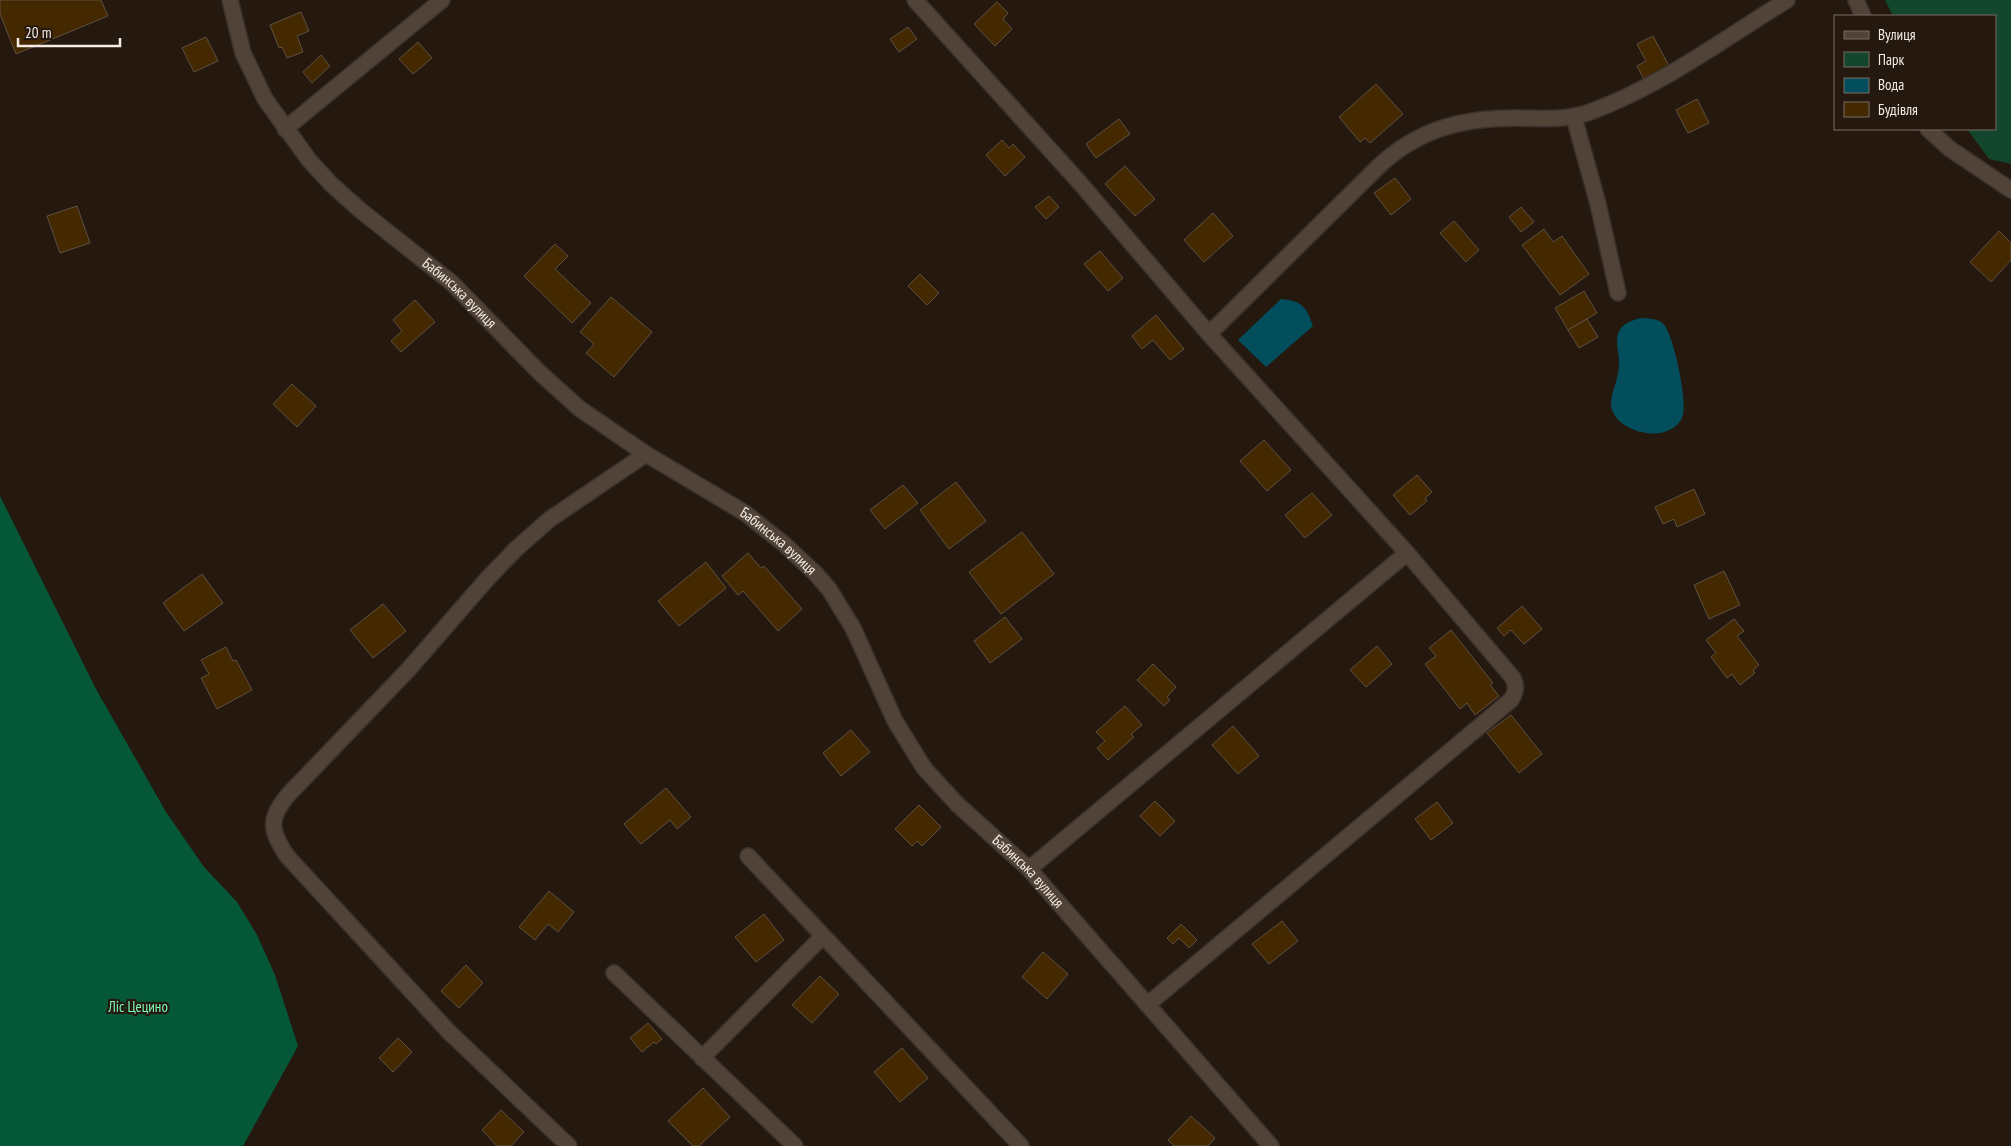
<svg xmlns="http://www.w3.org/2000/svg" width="2011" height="1146" font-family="'PT Sans Narrow',sans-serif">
  <rect width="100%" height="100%" fill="#25180e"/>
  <polygon fill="#12472e" points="1885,0 2011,0 2011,164 1989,159 1967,129 1995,129 1995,16 1893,16"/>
  <polygon fill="#045837" points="0,496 96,689 166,812 204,867 237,902 257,935 275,975 298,1046 243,1146 0,1146"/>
  <g fill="#024e5d">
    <path d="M1281,299C1303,301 1306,307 1313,326L1266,367L1238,340Z"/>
    <path d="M1641,318C1650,319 1660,318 1665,326C1674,338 1689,406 1682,418C1679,425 1671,430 1664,432C1646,438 1610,426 1611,402C1612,390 1619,378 1619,365C1620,354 1614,342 1619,331C1623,323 1633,320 1641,318Z"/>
  </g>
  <g fill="#442800" stroke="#5e5143">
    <polygon points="0,0 101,0 108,16 16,54 0,14"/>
    <polygon points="997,2 1008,13 1003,19 1012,29 995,46 974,24"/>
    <polygon points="301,12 309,31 297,36 303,52 287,58 282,47 279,48 270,25"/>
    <polygon points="908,27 917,39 899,52 890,39"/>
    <polygon points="1653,36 1671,70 1646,83 1637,66 1646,61 1637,44"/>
    <polygon points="206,37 218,61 194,72 182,48"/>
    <polygon points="418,42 432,58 413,74 399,59"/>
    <polygon points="321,55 330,66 312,83 303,72"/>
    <polygon points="1376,84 1403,114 1370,143 1365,138 1360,142 1339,117"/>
    <polygon points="1697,99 1709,123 1688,133 1676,110"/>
    <polygon points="1119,119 1130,134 1096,158 1086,144"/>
    <polygon points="1002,140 1009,148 1013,144 1025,157 1005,176 986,155"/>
    <polygon points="1125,166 1155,199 1135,216 1105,184"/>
    <polygon points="1395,178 1411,199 1391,215 1374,193"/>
    <polygon points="1049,196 1059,207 1046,219 1035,207"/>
    <polygon points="77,206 90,243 60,253 47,216"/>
    <polygon points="1521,207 1534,222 1521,232 1509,217"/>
    <polygon points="1213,213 1233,236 1204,262 1184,240"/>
    <polygon points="1454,221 1479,250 1466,262 1440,233"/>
    <polygon points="1544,229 1553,242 1562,236 1589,274 1560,295 1522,245"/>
    <polygon points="1999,231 2011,243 2011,260 1991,282 1970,262"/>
    <polygon points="555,244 568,256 555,269 591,303 572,323 524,276"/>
    <polygon points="1100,251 1123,278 1108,291 1084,264"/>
    <polygon points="920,274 939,293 927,305 908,286"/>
    <polygon points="1584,291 1597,313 1568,330 1555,308"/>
    <polygon points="611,297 652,332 614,377 586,353 594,344 580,332"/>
    <polygon points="415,300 435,322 401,352 391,341 402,331 393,320"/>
    <polygon points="1156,315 1184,349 1170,360 1153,340 1142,349 1132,336"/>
    <polygon points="1587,319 1598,337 1579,348 1568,330"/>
    <polygon points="292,384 316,406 297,427 273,404"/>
    <polygon points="1264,440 1291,470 1267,491 1240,461"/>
    <polygon points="1417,475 1432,492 1425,498 1427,501 1410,515 1393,495"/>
    <polygon points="956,482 986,521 949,549 920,510"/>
    <polygon points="903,485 918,503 885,529 870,510"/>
    <polygon points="1694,489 1705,514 1677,527 1674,519 1663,524 1655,507"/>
    <polygon points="1312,493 1332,515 1305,538 1285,515"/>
    <polygon points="1022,532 1054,574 1001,614 969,572"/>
    <polygon points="748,553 761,568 764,566 802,609 778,631 743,591 738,595 722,576"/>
    <polygon points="706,562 726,588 679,626 658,601"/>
    <polygon points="1724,571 1740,605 1709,619 1694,585"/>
    <polygon points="202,574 223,603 184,631 163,603"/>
    <polygon points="383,604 406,631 373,658 350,630"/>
    <polygon points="1522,606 1542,629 1524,644 1511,630 1504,636 1497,628"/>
    <polygon points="1005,617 1022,639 990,663 974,641"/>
    <polygon points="1734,619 1744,631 1737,636 1759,665 1753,670 1755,673 1740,685 1732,674 1727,678 1711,657 1716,653 1706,640"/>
    <polygon points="1451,630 1493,683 1490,685 1499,696 1475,715 1467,703 1460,709 1425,664 1436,656 1429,648"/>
    <polygon points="1377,646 1392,664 1366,687 1350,670"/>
    <polygon points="226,647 233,661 236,660 252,690 217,709 201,678 209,674 201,660"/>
    <polygon points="1153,664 1176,687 1167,697 1170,700 1164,706 1137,680"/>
    <polygon points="1125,706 1142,725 1131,734 1134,737 1108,760 1097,748 1105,741 1096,732"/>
    <polygon points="1511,715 1542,754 1519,773 1487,733"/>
    <polygon points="1233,726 1259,756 1238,774 1212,745"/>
    <polygon points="851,730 870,752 841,776 823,753"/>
    <polygon points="666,788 691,817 677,829 670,820 641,844 624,824"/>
    <polygon points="1155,801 1175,821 1160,836 1140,816"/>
    <polygon points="1437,802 1453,823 1431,840 1415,819"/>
    <polygon points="919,805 941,827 922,846 917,841 912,846 895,829"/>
    <polygon points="549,891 574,912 558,932 548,924 535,940 519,927"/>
    <polygon points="764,914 784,940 756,962 735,937"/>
    <polygon points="1282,921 1298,941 1269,964 1252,944"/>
    <polygon points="1181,924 1197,940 1189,948 1179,938 1173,944 1167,938"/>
    <polygon points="1043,952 1068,974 1047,999 1022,977"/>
    <polygon points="466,965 483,983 459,1008 441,991"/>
    <polygon points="820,976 839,994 812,1023 792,1005"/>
    <polygon points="648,1023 662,1039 656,1044 654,1042 642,1052 630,1038"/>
    <polygon points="398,1038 412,1052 393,1072 379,1058"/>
    <polygon points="902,1048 928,1078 900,1102 874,1072"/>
    <polygon points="703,1088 730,1117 699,1146 693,1146 668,1121"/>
    <polygon points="501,1110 524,1132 511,1146 497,1146 482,1130"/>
    <polygon points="1191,1116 1215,1138 1208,1146 1174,1146 1168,1140"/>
  </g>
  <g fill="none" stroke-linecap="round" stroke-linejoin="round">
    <defs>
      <g id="lane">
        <polyline points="915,0 1080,183 1209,334 1407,553 1029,869"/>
        <polyline points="1574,117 1598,204 1618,293"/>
        <polyline points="285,129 442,0"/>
        <path d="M1209,334L1377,168C1416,130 1461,118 1515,118C1541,118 1565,121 1590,112C1661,86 1724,39 1787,0"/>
        <polyline points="748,856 1021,1146"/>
        <polyline points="614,973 795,1146"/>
        <path d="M1147,1005L1511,700C1516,692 1517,687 1513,678L1407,553"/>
        <polyline points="702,1058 823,936"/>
        <path d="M569,1146L449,1032L287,856C270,830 268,819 288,795L408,670L488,578L517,548L550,519L646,454"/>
      </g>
      <g id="street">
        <path id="s1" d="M230,0L243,53L265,99L309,160L331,184L360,210L452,283L540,373L580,409L646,454L745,513L784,544L816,574L829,589L853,628L895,721L924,768L957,804L1029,869L1271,1146"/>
        <polyline points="1856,0 1863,16"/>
        <polyline points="1928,129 1950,149 2011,190"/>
      </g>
    </defs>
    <use href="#lane" stroke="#3b322e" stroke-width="18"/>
    <use href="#street" stroke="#3b322e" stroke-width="18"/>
    <use href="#lane" stroke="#514337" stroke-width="15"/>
    <use href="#street" stroke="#514337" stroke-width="15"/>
  </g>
  <g text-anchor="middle" stroke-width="4.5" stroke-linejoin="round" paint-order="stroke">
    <g font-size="15" fill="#f5ece5" stroke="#25180e">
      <text dy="5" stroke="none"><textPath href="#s1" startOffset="382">Бабинська вулиця</textPath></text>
      <text dy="5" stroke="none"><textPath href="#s1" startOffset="788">Бабинська вулиця</textPath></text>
      <text dy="5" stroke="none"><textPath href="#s1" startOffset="1208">Бабинська вулиця</textPath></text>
    </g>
    <g font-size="15" fill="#7efbbb" stroke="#25180e">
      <text x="138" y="1012">Ліс Цецино</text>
    </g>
  </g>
  <rect x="1834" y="15" width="162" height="115" fill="#25180e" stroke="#786d64"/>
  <rect x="1844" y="31" width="25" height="8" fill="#514337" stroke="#786d64"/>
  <text x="1878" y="40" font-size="15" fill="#f5ece5">Вулиця</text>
  <rect x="1844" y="52" width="25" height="15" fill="#12472e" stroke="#786d64"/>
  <text x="1878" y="65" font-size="15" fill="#f5ece5">Парк</text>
  <rect x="1844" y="78" width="25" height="15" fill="#024e5d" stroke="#786d64"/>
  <text x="1878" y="90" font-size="15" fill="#f5ece5">Вода</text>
  <rect x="1844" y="102" width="25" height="15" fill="#442800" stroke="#786d64"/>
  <text x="1878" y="115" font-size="15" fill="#f5ece5">Будівля</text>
  <path d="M18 38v8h102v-8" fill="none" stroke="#f5ece5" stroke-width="2.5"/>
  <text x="25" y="38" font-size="15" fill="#f5ece5" stroke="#25180e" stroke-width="4" paint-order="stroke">20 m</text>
</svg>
